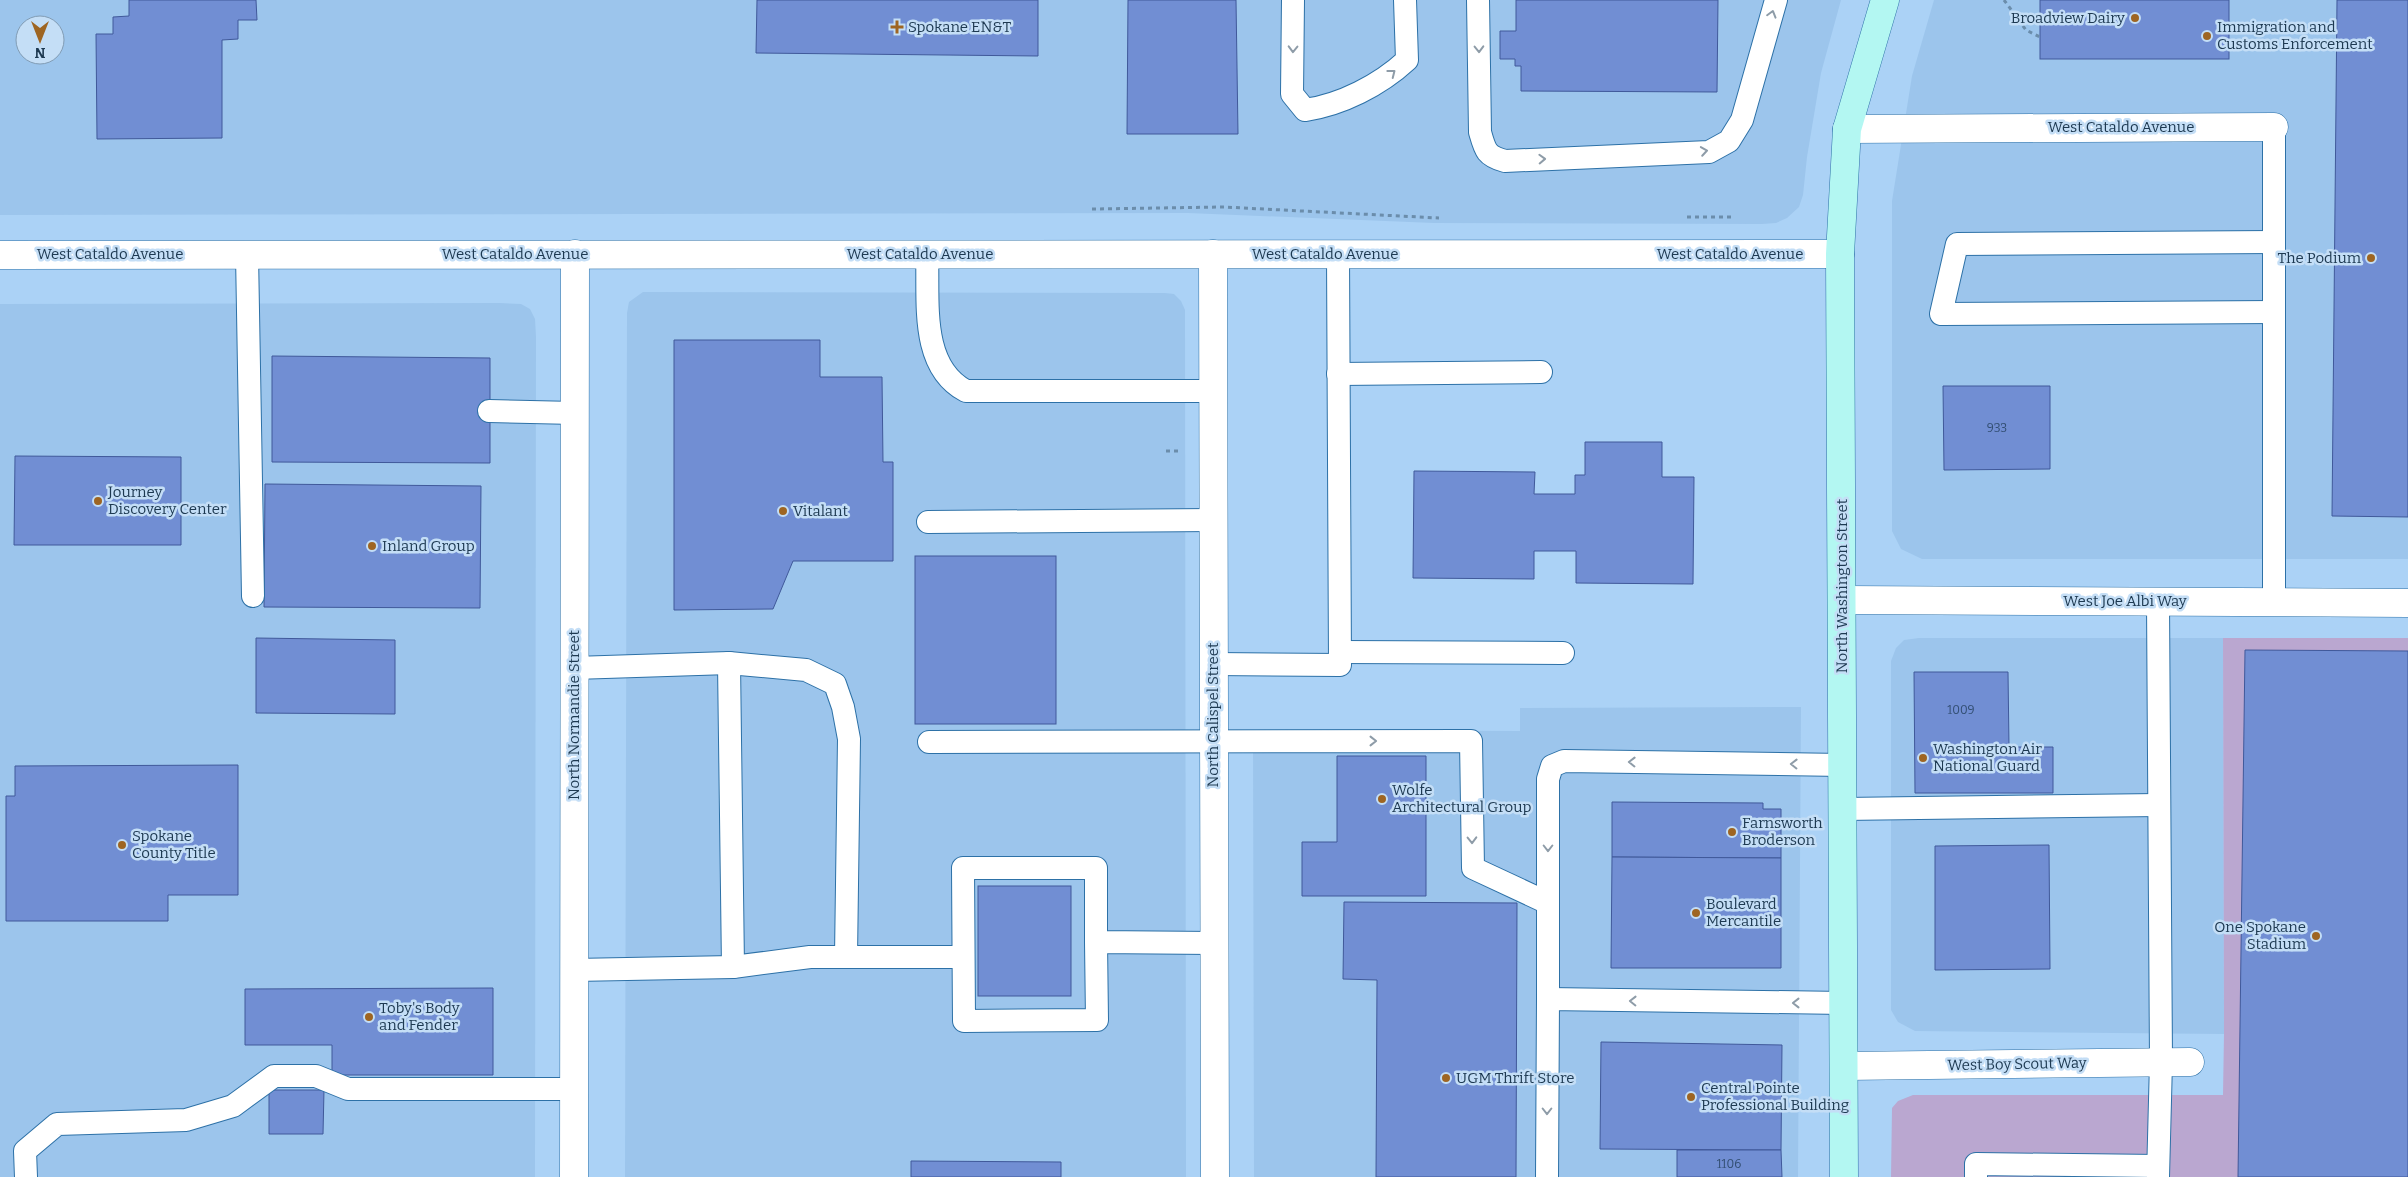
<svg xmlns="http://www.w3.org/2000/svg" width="2408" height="1177" font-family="Bitter,serif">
  <rect width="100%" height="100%" fill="#abd2f6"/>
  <g fill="#9cc5ec" fill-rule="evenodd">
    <path d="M0,0H1841L1821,73L1807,157L1803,195L1799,207L1787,218L1776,223L1762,224L1434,223L1188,213L0,215ZM25,25H55V55H25Z"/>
    <polygon points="1934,0 2408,0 2408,559 1922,559 1901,549 1892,531 1892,201 1912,76"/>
    <polygon points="643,292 1165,293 1174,294 1181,301 1185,310 1186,1177 625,1177 627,313 629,302"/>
    <polygon points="499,303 521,304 530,309 535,319 536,337 535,1177 0,1177 0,304"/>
    <polygon points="1919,638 2223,638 2224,1034 1915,1031 1898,1022 1891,1010 1891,661 1896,648 1904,640"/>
    <polygon points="1801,707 1798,1177 1254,1177 1253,730 1520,731 1520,708"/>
  </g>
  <polygon fill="#baa7d0" points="2223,638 2408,638 2408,1177 1891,1177 1892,1108 1898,1101 1913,1095 2223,1095 2224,1034"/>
  <g fill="#718ed3" stroke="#40599a">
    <polygon points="129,0 256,0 257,20 238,20 238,39 222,40 222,138 97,139 96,34 113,34 113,17 129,16"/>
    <polygon points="757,0 1038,0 1038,56 756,53"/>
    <polygon points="1128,0 1236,0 1238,134 1127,134"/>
    <polygon points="1516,0 1718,0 1717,92 1521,91 1521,66 1515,66 1515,59 1500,59 1500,31 1516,31"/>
    <rect x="2040" y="0" width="189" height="59"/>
    <polygon points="2337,0 2408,0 2408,517 2332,516"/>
    <polygon points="674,340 820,340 820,377 882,377 883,462 893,462 893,561 793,561 773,609 674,610"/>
    <polygon points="272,356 490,358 490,463 272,462"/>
    <polygon points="1943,386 2050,386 2050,469 1944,470"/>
    <polygon points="1585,442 1662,442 1662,477 1694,477 1693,584 1576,583 1576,551 1534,551 1534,579 1413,578 1414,471 1535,472 1534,494 1575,494 1575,475 1585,475"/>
    <polygon points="15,456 181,457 181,545 14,545"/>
    <polygon points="265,484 481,486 480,608 264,607"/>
    <rect x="915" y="556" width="141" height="168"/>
    <polygon points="256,638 395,640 395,714 256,713"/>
    <polygon points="2245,650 2408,651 2408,1177 2238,1177"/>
    <polygon points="1914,672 2008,672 2009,747 2053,747 2053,793 1915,793"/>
    <polygon points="1337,756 1426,756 1426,896 1302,896 1302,842 1337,842"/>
    <polygon points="238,765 238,895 168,895 168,921 6,921 6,796 15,796 15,766"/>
    <polygon points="1612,802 1763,803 1763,809 1781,809 1781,858 1612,857"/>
    <polygon points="2049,845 2050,969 1935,970 1935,846"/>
    <polygon points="1612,857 1781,858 1781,968 1611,968"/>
    <rect x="978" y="886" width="93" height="110"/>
    <polygon points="1344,902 1517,903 1516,1177 1376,1177 1377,980 1343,979"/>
    <polygon points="493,988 493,1075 332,1075 332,1045 245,1045 245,989"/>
    <polygon points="1601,1042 1782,1045 1781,1150 1600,1149"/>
    <polygon points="269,1090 324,1090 323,1134 269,1134"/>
    <polygon points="1677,1150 1781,1150 1782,1177 1677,1177"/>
    <polygon points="911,1161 1061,1162 1061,1177 911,1177"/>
  </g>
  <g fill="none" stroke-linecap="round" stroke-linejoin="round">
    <defs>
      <g id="service">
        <path d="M1293,0L1292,94L1305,110C1341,105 1380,85 1407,60L1405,0"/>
        <path d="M1478,0L1480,132C1485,150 1486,156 1505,161L1709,152L1729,141L1742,120L1776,0"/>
        <polyline points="2274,242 1957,244 1941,314 2274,312"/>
        <polyline points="247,254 253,596"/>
        <path d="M927,254C929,300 919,366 966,391H1213"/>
        <polyline points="1338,374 1541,372"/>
        <polyline points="489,411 575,413"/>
        <polyline points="928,522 1213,520"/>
        <polyline points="2158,602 2161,1062 2158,1177"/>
        <polyline points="2274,602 2274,127"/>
        <polyline points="1340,652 1563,653"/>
        <polyline points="729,663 733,967"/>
        <polyline points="1213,664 1340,665 1338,254"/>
        <polyline points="574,668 729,663 806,670 835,684 843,707 849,739 846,957"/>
        <polyline points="929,742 1471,741 1473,868 1548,903"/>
        <polyline points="1843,809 2159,805"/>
        <polyline points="1096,942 1097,1020 964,1021 963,868 1096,868 1096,942 1214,943"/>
        <polyline points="574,970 733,967 810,957 963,957"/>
        <polyline points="1548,999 1548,779 1552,766 1564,761 1843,765"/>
        <polyline points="26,1177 25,1151 57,1124 186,1120 233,1106 274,1076 316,1076 348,1089 574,1089"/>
        <polyline points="1547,1177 1548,999 1844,1003"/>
        <polyline points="1976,1177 1976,1164 2158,1166"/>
      </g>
      <g id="minor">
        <polyline points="1847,129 2274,127"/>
        <polyline points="1213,254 1215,1177"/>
        <polyline points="0,255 1840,254"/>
        <polyline points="1843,600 2408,603"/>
        <polyline points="1845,1066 2190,1062"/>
        <polyline points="574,1177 575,254"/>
      </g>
      <polyline id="secondary" points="1844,1177 1840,254 1847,129 1885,0"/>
    </defs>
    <use href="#service" stroke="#2d71a7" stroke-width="24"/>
    <use href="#minor" stroke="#2d71a7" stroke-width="29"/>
    <use href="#secondary" stroke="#2d71a7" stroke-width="29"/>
    <g stroke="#6b8dab" stroke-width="3" stroke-dasharray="4 4" stroke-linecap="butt">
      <polyline points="2004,0 2026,30 2040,37"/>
      <polyline points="1092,209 1224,207 1439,218"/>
      <polyline points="1687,217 1733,217"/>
      <polyline points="1166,451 1179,451"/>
    </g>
    <use href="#service" stroke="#fff" stroke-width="22"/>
    <use href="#minor" stroke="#fff" stroke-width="28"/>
    <use href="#secondary" stroke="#b3f7f2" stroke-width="28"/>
  </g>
  <defs><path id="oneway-chevron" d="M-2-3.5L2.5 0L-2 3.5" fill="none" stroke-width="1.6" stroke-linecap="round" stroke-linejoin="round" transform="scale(1.25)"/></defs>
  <g stroke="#8e9ca8">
    <use href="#oneway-chevron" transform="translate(1772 14) rotate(-74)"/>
    <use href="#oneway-chevron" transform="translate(1293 49) rotate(91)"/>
    <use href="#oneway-chevron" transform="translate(1479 49) rotate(89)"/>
    <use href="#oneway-chevron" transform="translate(1392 73) rotate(-38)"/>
    <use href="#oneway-chevron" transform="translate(1704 151) rotate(-9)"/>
    <use href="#oneway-chevron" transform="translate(1542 159) rotate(-2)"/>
    <use href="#oneway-chevron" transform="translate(1373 741)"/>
    <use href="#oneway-chevron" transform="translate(1632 762) rotate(-179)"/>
    <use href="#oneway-chevron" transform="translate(1794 764) rotate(-179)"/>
    <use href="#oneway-chevron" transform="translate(1472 840) rotate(89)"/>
    <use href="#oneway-chevron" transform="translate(1548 848) rotate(90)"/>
    <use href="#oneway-chevron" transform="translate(1633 1001) rotate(-179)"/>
    <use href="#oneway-chevron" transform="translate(1796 1003) rotate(-180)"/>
    <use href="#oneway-chevron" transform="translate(1547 1111) rotate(90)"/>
  </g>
  <g fill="#9e6522" stroke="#c4def6" stroke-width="2">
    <circle cx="2135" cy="18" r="5"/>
    <path d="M894.5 19.5h5v5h5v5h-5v5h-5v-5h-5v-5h5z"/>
    <circle cx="2207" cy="36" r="5"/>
    <circle cx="2371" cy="258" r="5"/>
    <circle cx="98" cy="501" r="5"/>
    <circle cx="783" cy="511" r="5"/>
    <circle cx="372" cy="546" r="5"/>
    <circle cx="1923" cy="758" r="5"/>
    <circle cx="1382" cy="799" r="5"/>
    <circle cx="1732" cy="832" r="5"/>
    <circle cx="122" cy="845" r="5"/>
    <circle cx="1696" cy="913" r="5"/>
    <circle cx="2316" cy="936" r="5"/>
    <circle cx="369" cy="1017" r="5"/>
    <circle cx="1446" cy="1078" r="5"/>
    <circle cx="1691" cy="1097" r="5"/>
  </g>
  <g text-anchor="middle" stroke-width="5" stroke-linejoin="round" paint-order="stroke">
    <g font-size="12" fill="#324e72">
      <text x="1997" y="432">933</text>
      <text x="1961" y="714">1009</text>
      <text x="1729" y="1168">1106</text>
    </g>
    <g font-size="15" fill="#1d3951" stroke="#c4def6" text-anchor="start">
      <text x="2125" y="23" text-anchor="end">Broadview Dairy</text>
      <text x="908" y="32">Spokane EN&amp;T</text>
      <text x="2217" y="32">Immigration and<tspan x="2217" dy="17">Customs Enforcement</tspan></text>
      <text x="2361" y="263" text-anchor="end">The Podium</text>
      <text x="108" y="497">Journey<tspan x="108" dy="17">Discovery Center</tspan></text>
      <text x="793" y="516">Vitalant</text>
      <text x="382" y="551">Inland Group</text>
      <text x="1933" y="754">Washington Air<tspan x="1933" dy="17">National Guard</tspan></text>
      <text x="1392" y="795">Wolfe<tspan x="1392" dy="17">Architectural Group</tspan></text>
      <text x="1742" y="828">Farnsworth<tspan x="1742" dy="17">Broderson</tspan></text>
      <text x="132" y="841">Spokane<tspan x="132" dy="17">County Title</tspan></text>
      <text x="1706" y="909">Boulevard<tspan x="1706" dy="17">Mercantile</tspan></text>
      <text x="2306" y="932" text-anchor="end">One Spokane<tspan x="2306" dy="17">Stadium</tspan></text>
      <text x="379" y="1013">Toby's Body<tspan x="379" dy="17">and Fender</tspan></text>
      <text x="1456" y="1083">UGM Thrift Store</text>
      <text x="1701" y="1093">Central Pointe<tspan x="1701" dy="17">Professional Building</tspan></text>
    </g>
    <g font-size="15" fill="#1d3951" stroke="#c4def6">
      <text x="2121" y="132">West Cataldo Avenue</text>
      <text x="110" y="259">West Cataldo Avenue</text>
      <text x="515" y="259">West Cataldo Avenue</text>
      <text x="920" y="259">West Cataldo Avenue</text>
      <text x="1325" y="259">West Cataldo Avenue</text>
      <text x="1730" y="259">West Cataldo Avenue</text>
      <text transform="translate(1842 586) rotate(-90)" y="5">North Washington Street</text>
      <text x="2125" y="606">West Joe Albi Way</text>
      <text transform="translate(574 715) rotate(-90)" y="5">North Normandie Street</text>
      <text transform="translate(1213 715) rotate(-90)" y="5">North Calispel Street</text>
      <text transform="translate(2017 1064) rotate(-1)" y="5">West Boy Scout Way</text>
    </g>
  </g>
  <g transform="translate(40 40) rotate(180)"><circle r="24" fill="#c4def6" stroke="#819cb4"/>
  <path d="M0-4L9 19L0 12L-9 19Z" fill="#9e6522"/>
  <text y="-8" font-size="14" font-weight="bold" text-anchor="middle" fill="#1d3951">N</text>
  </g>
</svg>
